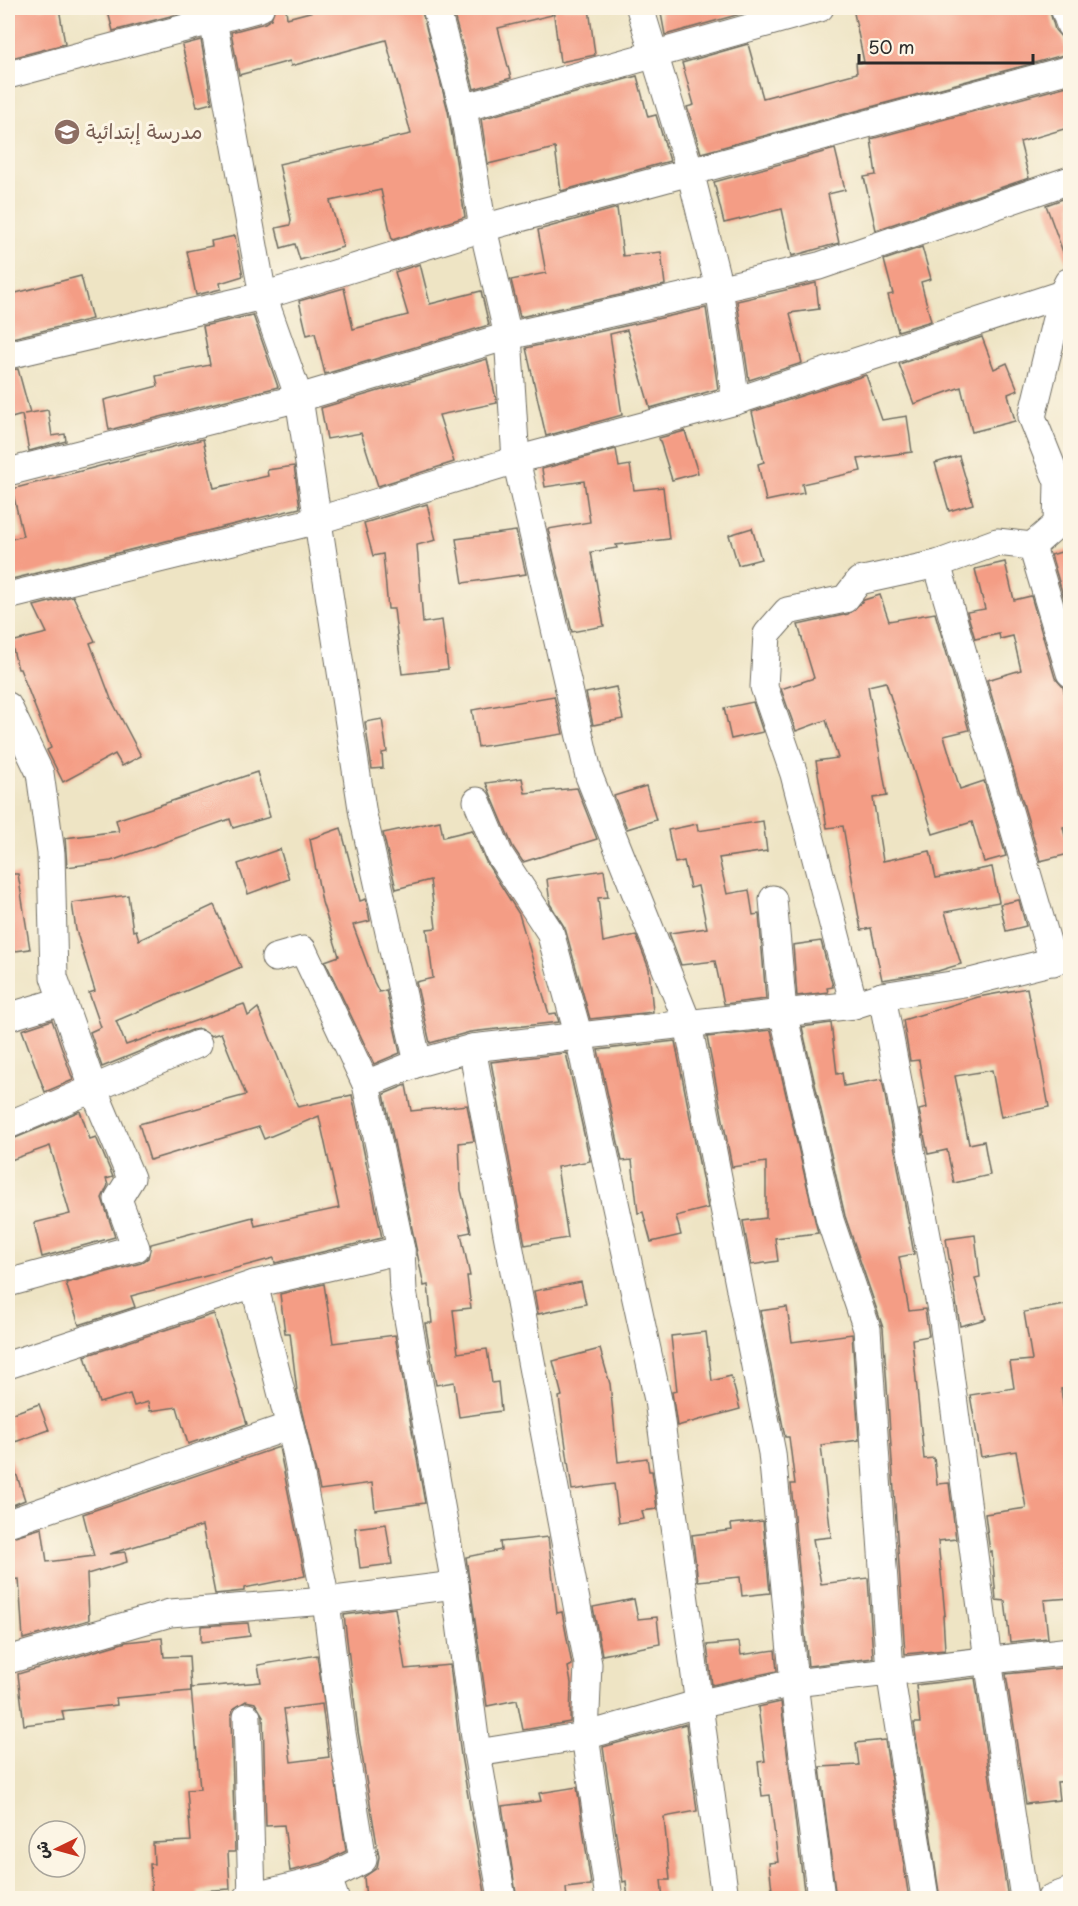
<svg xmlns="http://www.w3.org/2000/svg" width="1078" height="1906" font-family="'Playpen Sans','Playpen Sans Arabic',sans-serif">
  <rect width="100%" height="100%" fill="#fcf5e5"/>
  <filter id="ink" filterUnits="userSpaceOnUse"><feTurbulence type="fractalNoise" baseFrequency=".0167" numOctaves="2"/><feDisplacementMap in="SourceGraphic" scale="12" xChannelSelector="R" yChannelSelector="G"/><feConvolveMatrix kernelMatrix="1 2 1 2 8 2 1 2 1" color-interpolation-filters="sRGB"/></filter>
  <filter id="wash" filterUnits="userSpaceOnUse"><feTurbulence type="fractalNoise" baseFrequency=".008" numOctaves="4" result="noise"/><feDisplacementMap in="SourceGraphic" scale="24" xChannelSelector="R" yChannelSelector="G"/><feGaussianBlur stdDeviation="1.35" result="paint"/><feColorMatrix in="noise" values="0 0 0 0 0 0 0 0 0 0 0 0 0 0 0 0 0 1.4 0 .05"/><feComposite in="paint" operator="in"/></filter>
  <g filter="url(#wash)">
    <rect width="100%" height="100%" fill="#eee4c4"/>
    <g id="blocks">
      <g fill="#f49d85" fill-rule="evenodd">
        <polygon points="8,8 59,8 65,44 8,59"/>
        <polygon points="107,8 201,8 113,31"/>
        <polygon points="275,8 286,8 287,18 325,8 421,8 448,111 465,217 392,240 381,190 330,201 343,247 300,260 295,244 281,248 276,228 290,225 291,220 279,164 411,134 386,40 291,66 290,61 239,75 231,32 265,23 271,19"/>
        <polygon points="452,8 551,8 552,15 498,28 511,78 474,89"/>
        <polygon points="553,8 589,8 595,55 560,62"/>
        <polygon points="660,8 738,8 740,14 665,35"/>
        <polygon points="853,8 1049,8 1055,30 1063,39 1067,54 701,153 687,107 694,105 682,63 748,44 763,98 857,73 856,63 864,62"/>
        <polygon points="201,40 212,103 197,107 182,45"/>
        <polygon points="637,76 648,117 656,115 670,161 561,191 555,148 488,164 481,119"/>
        <polygon points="1071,85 1071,127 1020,142 1029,178 876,230 864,177 876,175 871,139"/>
        <polygon points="835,149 845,190 828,194 839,243 792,256 782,209 724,223 714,182"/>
        <polygon points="1071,196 1071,265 1068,266 1046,205"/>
        <polygon points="617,208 623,256 661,252 665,285 520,317 511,280 546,273 538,230"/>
        <polygon points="235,236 243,276 220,283 221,289 196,295 187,251 212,246 211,241"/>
        <polygon points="922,247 931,279 921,282 931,321 898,331 888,295 893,294 884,260"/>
        <polygon points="420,264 430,304 481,291 489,325 325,374 315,333 307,335 299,301 344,288 353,329 408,315 395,272"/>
        <polygon points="81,276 92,319 8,339 8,295"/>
        <polygon points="816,283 819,309 790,313 802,363 749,380 737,301"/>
        <polygon points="706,308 718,389 650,408 627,330 610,334 622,415 546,436 526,348"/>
        <polygon points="253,315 278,387 109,430 104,400 158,386 156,376 210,365 203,326"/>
        <polygon points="982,337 994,369 1007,363 1018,390 1008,394 1015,421 972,432 961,387 914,404 899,364"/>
        <polygon points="487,359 497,403 439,415 454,462 378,486 361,433 327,439 321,408"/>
        <polygon points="18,369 30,413 24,414 48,410 52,436 65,434 66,441 29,451 22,415 8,419 8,370"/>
        <polygon points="866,375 882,420 907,416 912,452 858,459 861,471 802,484 804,493 766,501 758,464 764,462 752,412"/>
        <polygon points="685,431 698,473 672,480 659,438"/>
        <polygon points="203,439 214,488 268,476 267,470 294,466 300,508 8,580 8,540 23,536 12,489"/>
        <polygon points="616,449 619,467 630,465 634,490 663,487 669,539 616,545 617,548 591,552 604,626 572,632 548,529 590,522 584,481 545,487 542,469"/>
        <polygon points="959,456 973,504 949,511 935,463"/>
        <polygon points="427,504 436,540 417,545 423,623 442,620 448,669 402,674 394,609 388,609 383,554 373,556 364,523"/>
        <polygon points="752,528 761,559 738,565 729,535"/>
        <polygon points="516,531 526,574 463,583 456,539"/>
        <polygon points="1071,549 1071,601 1065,602 1051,555"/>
        <polygon points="1005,562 1014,600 1031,596 1055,678 1063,687 1071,716 1071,825 1063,827 1069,854 1040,861 987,680 1021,670 1013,636 1000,639 999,634 975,639 967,612 985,609 975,569"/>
        <polygon points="880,595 889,621 935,613 969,730 944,736 960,789 984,781 1006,856 984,862 972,822 933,834 886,682 868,686 887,796 873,798 883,861 930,851 936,878 992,867 999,902 945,912 961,964 938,971 882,980 871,928 861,930 843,826 827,828 816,761 838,758 826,720 796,731 781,689 814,678 798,625 848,614 864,600"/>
        <polygon points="73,596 95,641 90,643 111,699 141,756 122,766 115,754 63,782 47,750 51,748 20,669 18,669 11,642 47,633 34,606"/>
        <polygon points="616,687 623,719 593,725 586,693"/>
        <polygon points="554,696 563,734 478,747 472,710"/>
        <polygon points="753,702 763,732 731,739 724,708"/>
        <polygon points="382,719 387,752 382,753 383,768 372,769 365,722"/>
        <polygon points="257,772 270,817 233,828 230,819 111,861 67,867 65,838 119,831 116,820"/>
        <polygon points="522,778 525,793 577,788 597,839 523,862 513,847 486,783"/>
        <polygon points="646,786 656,820 627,829 614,796"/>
        <polygon points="440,821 443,837 472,830 486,862 519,914 549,1014 556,1013 559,1022 470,1032 430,1043 416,982 433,978 427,929 436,928 430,880 396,889 383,833"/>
        <polygon points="763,821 767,851 719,858 727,894 749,890 753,915 759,914 766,999 724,1004 715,961 681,965 669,933 707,928 698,886 690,888 684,861 675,863 668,830 697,824 698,831"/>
        <polygon points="341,828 360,901 366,899 370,921 353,925 374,982 379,992 386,990 400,1053 374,1064 325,961 339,956 322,902 310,839"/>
        <polygon points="280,849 289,879 248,894 238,864"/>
        <polygon points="604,870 608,897 598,898 603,942 636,935 649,969 653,1012 590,1019 565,928 550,904 547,879"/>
        <polygon points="8,874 18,874 30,949 8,952"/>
        <polygon points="128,895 133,931 136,930 139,940 214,905 241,967 116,1021 126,1045 244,1004 248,1016 258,1008 298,1107 352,1095 382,1238 275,1263 274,1258 131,1296 135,1307 79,1325 66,1283 141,1263 148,1258 151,1244 253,1217 255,1226 339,1208 319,1116 264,1139 259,1127 150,1160 139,1124 246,1095 221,1033 211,1036 200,1029 192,1030 102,1067 90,1032 101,1027 89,993 95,991 76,930 72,903"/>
        <polygon points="1019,900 1026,926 1006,931 1000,904"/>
        <polygon points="821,941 833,987 827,988 828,992 797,996 793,945"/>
        <polygon points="1027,988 1049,1107 1001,1117 992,1070 955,1076 969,1144 984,1141 990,1175 954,1183 947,1150 928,1154 919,1110 927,1108 919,1060 910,1061 903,1020 978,997"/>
        <polygon points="52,1020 73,1080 45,1092 22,1030"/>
        <polygon points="831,1023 837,1074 842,1073 844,1086 882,1079 914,1254 899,1257 909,1311 925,1309 927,1323 929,1336 912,1339 924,1459 934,1458 937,1484 949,1483 956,1539 938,1541 945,1615 943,1616 945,1650 905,1654 883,1328 845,1216 802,1027"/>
        <polygon points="771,1030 818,1233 775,1238 778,1261 751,1265 743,1221 766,1218 766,1162 732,1167 707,1037"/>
        <polygon points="675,1041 708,1208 676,1216 681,1235 651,1242 643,1212 638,1213 632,1160 622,1161 598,1050"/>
        <polygon points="566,1053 590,1161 557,1167 568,1238 525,1245 491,1062"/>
        <polygon points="406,1085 411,1111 467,1105 474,1141 459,1143 461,1190 471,1232 461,1234 470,1276 467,1276 471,1308 453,1310 458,1353 487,1349 492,1383 498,1382 501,1411 459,1417 454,1382 436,1385 425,1323 432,1323 428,1285 424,1286 384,1094"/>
        <polygon points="80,1111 90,1139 96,1137 113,1177 106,1179 108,1185 102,1198 115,1237 42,1257 34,1223 70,1214 50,1146 8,1161 8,1141"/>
        <polygon points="975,1235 980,1277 975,1278 986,1319 960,1326 946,1239"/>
        <polygon points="581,1282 586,1304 538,1314 534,1291"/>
        <polygon points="324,1284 333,1343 395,1335 425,1503 375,1510 372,1483 320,1490 297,1391 290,1333 285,1333 280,1294"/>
        <polygon points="1071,1304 1071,1388 1061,1389 1071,1459 1071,1598 1044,1600 1048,1638 1010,1642 1005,1601 996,1600 992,1551 990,1552 985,1514 1026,1508 1016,1451 981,1457 970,1395 1014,1388 1010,1362 1032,1360 1024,1312"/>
        <polygon points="787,1307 792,1342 852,1334 859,1440 821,1445 831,1537 813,1539 821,1584 868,1578 873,1658 808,1666 791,1484 795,1484 789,1437 785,1437 760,1311"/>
        <polygon points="214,1314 247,1424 188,1444 177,1407 150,1411 148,1402 134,1406 130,1394 99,1403 85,1356"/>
        <polygon points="706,1332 712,1381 731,1376 740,1409 677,1426 672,1392 677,1391 671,1336"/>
        <polygon points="600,1349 610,1384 618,1462 647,1458 649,1471 652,1471 657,1509 642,1511 644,1519 619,1523 614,1484 572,1490 559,1397 562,1396 553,1361"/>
        <polygon points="39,1404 49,1430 15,1442 8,1415"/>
        <polygon points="279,1447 305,1576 244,1588 244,1591 215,1594 202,1526 109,1554 125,1552 127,1562 87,1574 89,1620 23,1639 19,1579 8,1580 8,1538 42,1528 47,1562 94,1556 83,1514"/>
        <polygon points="8,1458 11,1458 25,1500 8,1507"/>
        <polygon points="763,1521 770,1593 742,1596 740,1577 698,1581 692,1535 732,1530 731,1524"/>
        <polygon points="386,1524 392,1564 360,1568 355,1528"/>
        <polygon points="548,1537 557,1613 562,1612 572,1665 568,1667 571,1683 570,1722 523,1730 517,1700 487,1706 466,1557 501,1550 500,1542"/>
        <polygon points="634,1599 638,1619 657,1617 660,1644 602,1655 593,1607"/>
        <polygon points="395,1608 405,1669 450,1665 461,1756 486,1899 366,1899 364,1877 377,1868 379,1857 358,1731 344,1615"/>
        <polygon points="248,1623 250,1636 201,1642 201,1626"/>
        <polygon points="162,1638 164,1657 189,1656 191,1691 116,1698 117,1705 62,1711 64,1720 24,1725 18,1674 126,1642"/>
        <polygon points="739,1642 741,1655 775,1650 777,1671 712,1685 707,1645"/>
        <path d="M317,1655L346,1851L322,1863L290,1871L284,1825L266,1826L263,1716L255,1703L246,1701L233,1709L231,1717L235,1852H228L230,1889L198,1891L199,1899H152L150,1864H154L153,1843L191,1841L187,1790L200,1789L191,1688L261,1682L258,1665ZM322,1704L329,1757L291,1762L284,1709Z"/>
        <polygon points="1071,1667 1071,1781 1057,1782 1059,1800 1026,1804 1006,1674"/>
        <polygon points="975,1678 1008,1899 940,1899 914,1723 920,1723 916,1685"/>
        <polygon points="781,1702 805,1899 773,1899 769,1863 778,1862 770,1795 762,1796 758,1762 765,1761 758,1707"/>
        <polygon points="686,1724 697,1811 664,1817 670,1880 661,1880 663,1899 628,1899 626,1881 623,1882 603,1747"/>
        <polygon points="885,1740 909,1899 836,1899 820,1767 859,1765 856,1743"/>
        <polygon points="577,1787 591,1885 566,1888 567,1899 517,1899 502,1806 541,1801 539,1793"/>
      </g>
    </g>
  </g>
  <g filter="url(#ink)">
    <use href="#blocks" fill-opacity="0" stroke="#6f6c61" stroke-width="1.5"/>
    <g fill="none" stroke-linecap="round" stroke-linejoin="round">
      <defs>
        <g id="minor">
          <polyline points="436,8 463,108 820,8"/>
          <polyline points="640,8 690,171 719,288 736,401"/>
          <polyline points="1064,8 1070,25"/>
          <polyline points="213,20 263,296 299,398 363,815 418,1063"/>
          <polyline points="8,75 260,8"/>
          <polyline points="463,108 483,228 508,336 516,460 589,776 688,1024 772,1453 794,1683 821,1898"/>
          <polyline points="8,355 263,296 483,228 1070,69"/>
          <polyline points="8,472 299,398 508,336 819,266 1070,180"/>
          <polyline points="1032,546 1070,673"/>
          <polyline points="937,564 1053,962"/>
          <polyline points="8,596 319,520 516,460 736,401 1062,294"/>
          <polyline points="8,706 40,773 51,853 54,977 93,1088 131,1178 118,1199 136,1248 8,1283"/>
          <polyline points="477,801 499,854 550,932 579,1037 658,1400 725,1898"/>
          <polyline points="773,899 783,1012 830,1220 867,1329 890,1671 925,1898"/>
          <polyline points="275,958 303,950 366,1084"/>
          <polyline points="882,996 943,1321 988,1660 1024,1898"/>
          <polyline points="854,1005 794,774 764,687 767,634 787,611 845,599 859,581 937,564 997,542 1032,546 1057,524 1058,482 1032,417 1062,294 1068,282"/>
          <polyline points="8,1017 61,1001"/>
          <polyline points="472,1048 588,1664 585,1736 609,1898"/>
          <polyline points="8,1125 198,1044"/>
          <polyline points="254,1284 296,1451 326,1601 342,1733 363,1860 328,1878 335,1898"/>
          <polyline points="8,1365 254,1284 401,1250"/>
          <polyline points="8,1523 290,1426"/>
          <polyline points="8,1660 170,1613 326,1601 455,1585"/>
          <polyline points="247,1717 252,1898"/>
          <polyline points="477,1753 585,1736 697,1704 794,1683 1070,1651"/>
          <polyline points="247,1898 328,1878"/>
          <polyline points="502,1898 477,1753 455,1585 403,1291 401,1250 366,1084 418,1063 472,1048 854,1005 882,996 970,982 1070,957"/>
          <polyline points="1051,1898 1070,1891"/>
        </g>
      </defs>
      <use href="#minor" stroke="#6f6c61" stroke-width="29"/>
      <use href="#minor" stroke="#fff" stroke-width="27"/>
    </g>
  </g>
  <defs>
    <symbol id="school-disc" viewBox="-11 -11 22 22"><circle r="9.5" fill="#8d6e63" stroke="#fcf5e5"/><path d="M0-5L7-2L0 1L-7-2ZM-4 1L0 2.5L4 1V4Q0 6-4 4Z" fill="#fff"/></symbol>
  </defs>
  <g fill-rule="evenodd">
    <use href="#school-disc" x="52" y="117" width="30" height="30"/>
  </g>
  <g text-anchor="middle" stroke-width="6" stroke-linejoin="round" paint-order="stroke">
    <g font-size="20" fill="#785e54" stroke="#fcf5e5" text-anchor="start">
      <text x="86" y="139">مدرسة إبتدائية</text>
    </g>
  </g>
  <rect width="1078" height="1906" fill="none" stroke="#fcf5e5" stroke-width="30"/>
  <g transform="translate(57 1849) rotate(265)"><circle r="28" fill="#fcf5e5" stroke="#a8a49b" stroke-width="1.5"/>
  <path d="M0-4.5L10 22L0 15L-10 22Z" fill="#c8321e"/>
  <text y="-9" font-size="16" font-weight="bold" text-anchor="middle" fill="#2b2b2b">ش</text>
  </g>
  <path d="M859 54v9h174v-9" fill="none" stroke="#2b2b2b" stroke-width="3"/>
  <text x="868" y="54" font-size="18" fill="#2b2b2b" stroke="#fcf5e5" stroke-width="4.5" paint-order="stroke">50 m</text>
</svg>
